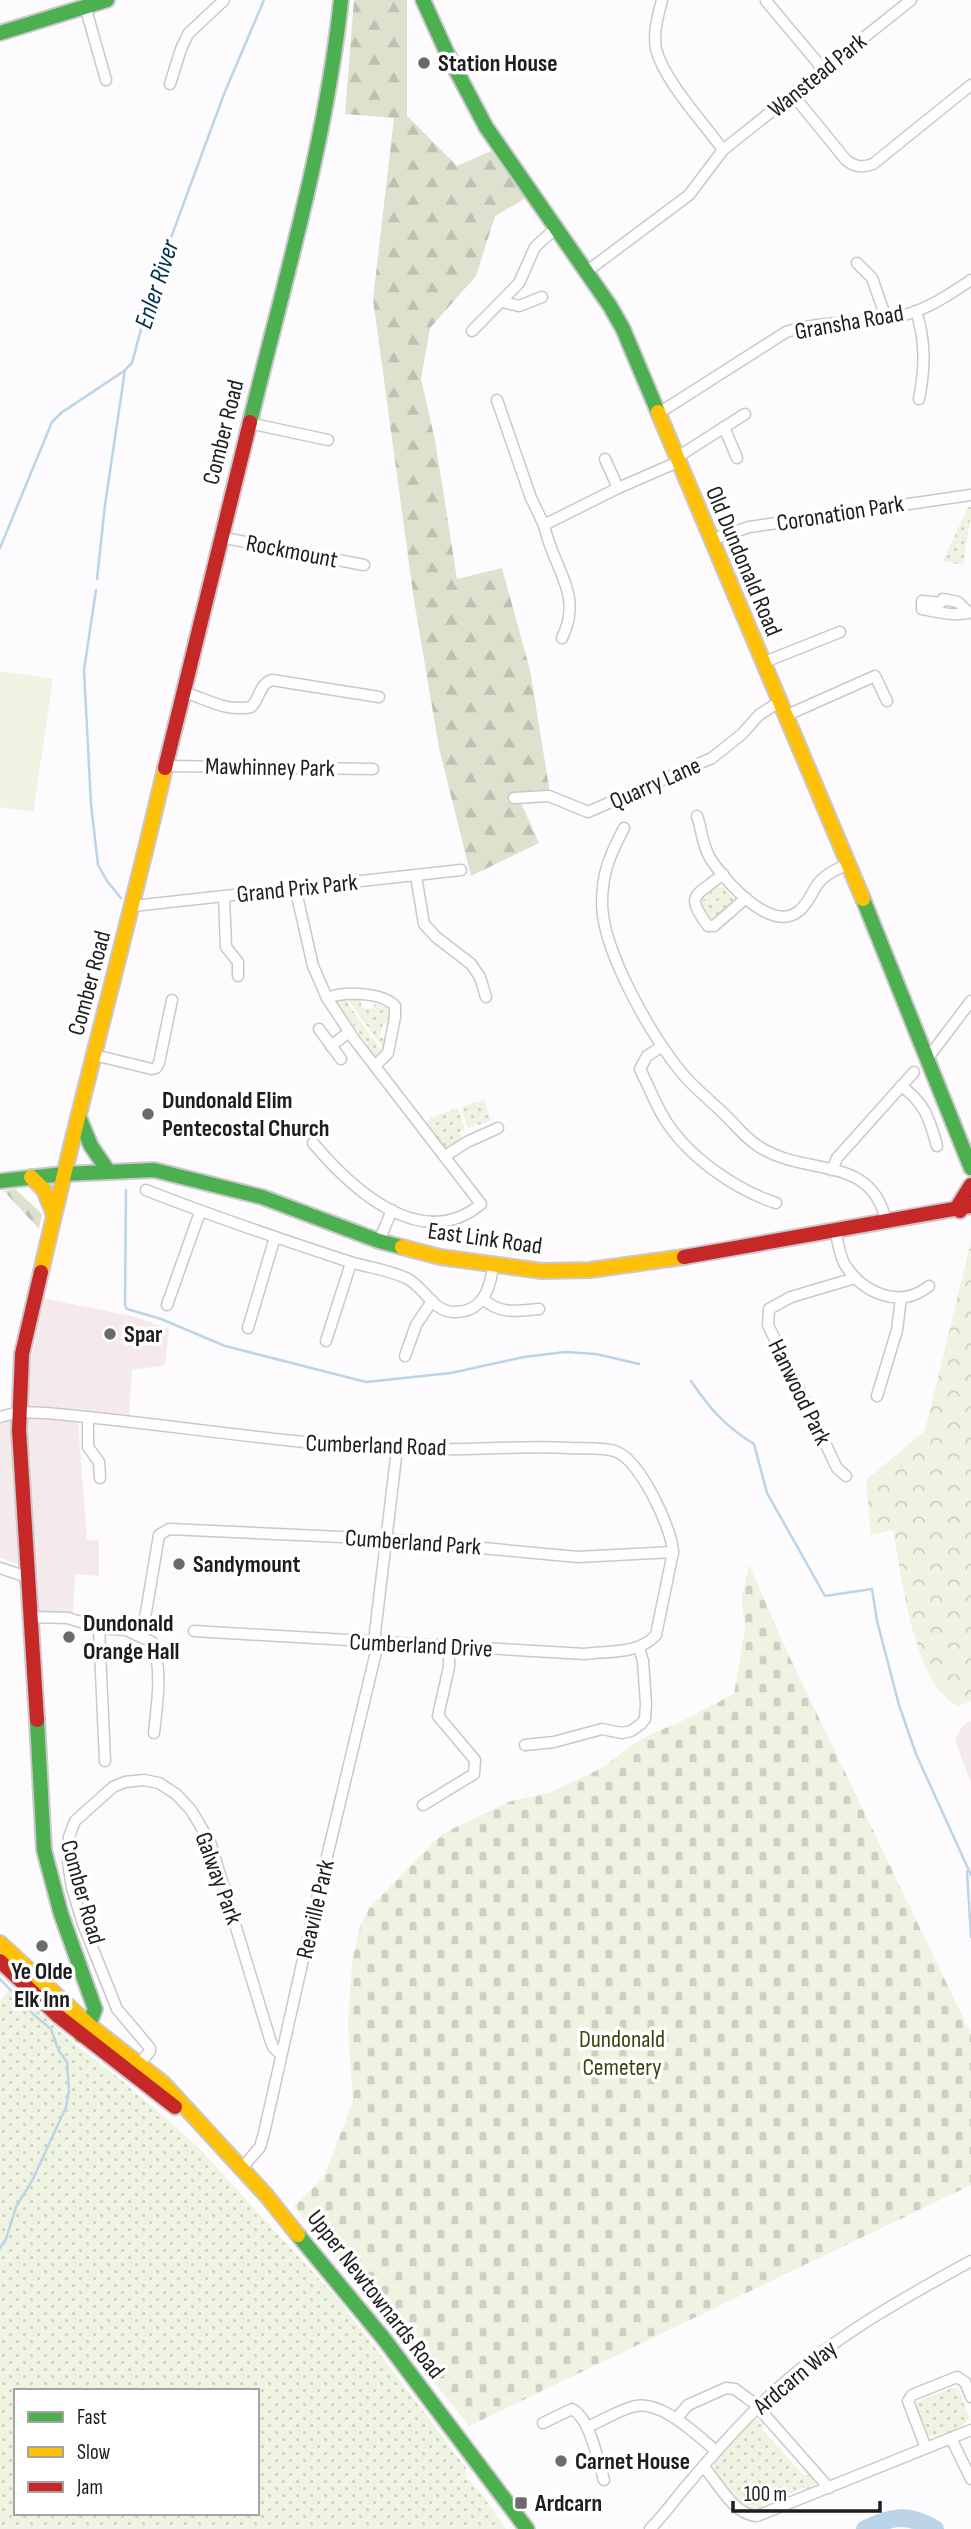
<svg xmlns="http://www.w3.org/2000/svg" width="971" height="2529" font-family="'Sofia Sans Condensed',sans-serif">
  <defs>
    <pattern id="grass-dots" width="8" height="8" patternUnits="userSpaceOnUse" patternTransform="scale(1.75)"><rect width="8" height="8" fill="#eef4e1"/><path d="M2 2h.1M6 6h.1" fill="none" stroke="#ccd1c1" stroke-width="1.8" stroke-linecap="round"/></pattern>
    <pattern id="forest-firs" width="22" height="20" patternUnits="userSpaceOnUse" patternTransform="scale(1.75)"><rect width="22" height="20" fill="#dce2ce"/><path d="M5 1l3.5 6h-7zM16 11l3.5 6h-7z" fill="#bcc1b0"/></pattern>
    <pattern id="cemetery-stones" width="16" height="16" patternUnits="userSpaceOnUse" patternTransform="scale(1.75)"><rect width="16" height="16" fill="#eef4e1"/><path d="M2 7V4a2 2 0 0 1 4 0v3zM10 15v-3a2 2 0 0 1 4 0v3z" fill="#ccd1c1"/></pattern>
    <pattern id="park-crowns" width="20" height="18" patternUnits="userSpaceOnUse" patternTransform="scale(1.75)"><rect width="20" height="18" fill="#eef4e1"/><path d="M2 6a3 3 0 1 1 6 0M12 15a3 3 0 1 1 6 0" fill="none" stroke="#ccd1c1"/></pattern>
  </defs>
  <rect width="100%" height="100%" fill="#fdfbfe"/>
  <g fill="#f5eaeb">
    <polygon points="44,1298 135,1317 169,1329 165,1365 132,1370 129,1415 77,1409 87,1540 99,1541 99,1576 75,1574 73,1615 35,1613 24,1393"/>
    <polygon points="11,1418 21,1565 0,1558 0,1425"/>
    <polygon points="971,1720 971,1783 955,1740 962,1727"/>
  </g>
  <g fill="url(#grass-dots)" fill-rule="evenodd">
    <polygon points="968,507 971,507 971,515 963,565 943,561"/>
    <polygon points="716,887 725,888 734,899 730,904 732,907 711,919 707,917 700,903"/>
    <polygon points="343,997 384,1054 376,1058 366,1047 368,1045 335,1000"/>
    <polygon points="347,998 360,1000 362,1007 372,1009 375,1004 390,1008 393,1014 389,1024 383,1023 380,1037 386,1040 385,1051"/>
    <polygon points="484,1100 491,1121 468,1128 461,1107"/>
    <polygon points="458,1108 465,1129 460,1131 462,1140 445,1148 426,1122 432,1117"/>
    <path d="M11,1987L76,2045L120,2079L196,2145L341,2303L466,2468L465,2477L477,2488L506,2529H0V2001ZM16,2391H257V2513H16Z"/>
    <path d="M952,2388L959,2389L969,2418C961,2430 938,2438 924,2435L914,2407L916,2403Z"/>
    <polygon points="754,2419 765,2421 762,2429 803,2475 811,2475 816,2486 813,2491 802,2488 763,2504 760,2512 742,2508 714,2473 714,2461"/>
  </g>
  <g fill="url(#forest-firs)">
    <polygon points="354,0 407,0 407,116 457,166 491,151 526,198 495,216 476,276 430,328 421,379 435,440 457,579 502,568 530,670 550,793 517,794 539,843 471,876 439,748 414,600 373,299 394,118 345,114"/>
    <polygon points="15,1189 42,1214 39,1229 4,1191"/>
  </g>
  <polygon fill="url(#cemetery-stones)" points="749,1565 790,1658 971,2034 971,2185 469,2426 294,2206 323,2178 353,2102 348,2025 352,1962 360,1926 370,1907 442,1834 508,1802 551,1792 604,1767 630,1746 653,1733 676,1724 734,1694 745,1630 742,1598"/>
  <path fill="url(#park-crowns)" d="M971,1241V1701L958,1706C913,1684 902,1576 893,1530L871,1535L866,1480L925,1431Z"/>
  <polygon fill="#eef4e1" points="0,671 53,679 33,812 0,807"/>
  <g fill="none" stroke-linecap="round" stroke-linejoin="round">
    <g stroke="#bcd4e8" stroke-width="2.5">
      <polyline points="0,548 52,422 61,413 124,371"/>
      <polyline points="97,579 105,505 125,370 132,363 151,292 224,94 264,0"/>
      <polyline points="96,590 84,670 91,804 98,865 107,881 121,898"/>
      <polyline points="126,1190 125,1305 127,1309 161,1319 225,1346 366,1382 451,1373 524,1357 565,1352 596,1354 639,1364"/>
      <path d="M691,1381C709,1408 726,1427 754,1444L767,1493L825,1596L872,1589L877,1621L899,1705L916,1754L971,1875"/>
      <polyline points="967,1871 971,1937"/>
      <polyline points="0,1979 33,2014 51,2029 59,2051 67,2062 69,2091 66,2107 33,2179 16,2207 6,2239 0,2248"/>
    </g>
    <path stroke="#bcd4e8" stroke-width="18" d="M865,2529C892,2516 907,2513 935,2529"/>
    <defs>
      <g id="street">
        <path d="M662,0C658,15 653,33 656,49C664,81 704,123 723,150"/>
        <polyline points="766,1 823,69"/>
        <polyline points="85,6 106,80"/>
        <polyline points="170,84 181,49 188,34 224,0"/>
        <path d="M793,95L846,160C855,167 862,168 873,164L971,85"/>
        <polyline points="857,263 872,278 886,318"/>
        <polyline points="586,272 689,195 723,150 911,0"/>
        <polyline points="503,302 519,306 542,297"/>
        <path d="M916,311C926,342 925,368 919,399"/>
        <polyline points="472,331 519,283 535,247 556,228"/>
        <polyline points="497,400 531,498 544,525 618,488 678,462"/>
        <path d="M659,413L786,332C824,319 865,325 904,315C928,309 950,294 971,280"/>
        <polyline points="249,423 328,440"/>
        <polyline points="724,427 737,458"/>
        <polyline points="676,458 745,414"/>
        <polyline points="605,459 618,488"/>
        <path d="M544,525C553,569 584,594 562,638"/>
        <polyline points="220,537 364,565"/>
        <polyline points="711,540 749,527 971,495"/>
        <path d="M969,613L958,602L943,599L941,603L922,601V609C938,612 955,617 971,612"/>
        <polyline points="762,663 840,632"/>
        <path d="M183,692C208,699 224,712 251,707C260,699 259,684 272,680L379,697"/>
        <polyline points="785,716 875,676 887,701"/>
        <polyline points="167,766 373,769"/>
        <polyline points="514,798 549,796 588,812 712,758 742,734 759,715 779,702"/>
        <path d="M697,816C702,830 702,845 710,858C724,880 771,934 799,911C808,904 811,894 817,885C825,874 837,869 848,864"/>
        <path d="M624,828C610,855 602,872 602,904C603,952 651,1035 681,1072C693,1087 709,1099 723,1113C734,1123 745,1138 758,1146C806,1178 871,1153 886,1221"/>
        <path d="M723,874C696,897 684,893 708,926H714L746,898"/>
        <polyline points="416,876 424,924 436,937 471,964 480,977 486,997"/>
        <path d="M295,887L313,966L327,998L354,1039L481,1204C421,1254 351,1188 313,1143"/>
        <polyline points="224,897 226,947 238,962 238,976"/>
        <polyline points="133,906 461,870"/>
        <path d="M327,998C343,991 382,992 395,1006V1017L388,1053L375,1066"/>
        <polyline points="319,1029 341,1059"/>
        <polyline points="331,1046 349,1032"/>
        <path d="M661,1047L647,1056L640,1069C648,1085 655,1103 664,1118C687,1156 734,1189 776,1203"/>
        <polyline points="94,1055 152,1069 156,1068 159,1063 172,1000"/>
        <polyline points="927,1059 971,1001"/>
        <path d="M901,1086C925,1103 929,1118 937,1146"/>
        <polyline points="445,1156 467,1142 498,1128"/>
        <polyline points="832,1170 837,1158 914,1072"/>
        <path d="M146,1190C211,1216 277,1238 344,1260C364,1267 387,1269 406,1278C424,1286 432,1311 453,1312C482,1313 490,1290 493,1266"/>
        <path d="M835,1230C838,1241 839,1253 844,1263C862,1293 900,1310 929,1286"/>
        <polyline points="379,1241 392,1210"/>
        <path d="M483,1299C501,1315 517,1311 539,1309"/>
        <polyline points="167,1305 200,1212"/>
        <polyline points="248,1328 275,1237"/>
        <polyline points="326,1341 351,1263"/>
        <polyline points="405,1356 416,1325 432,1301"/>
        <polyline points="877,1396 897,1330 901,1298"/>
        <path d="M0,1417L19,1412L46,1413C162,1423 277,1443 394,1449C453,1452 511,1445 570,1448C584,1449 604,1447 617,1452C640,1461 672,1528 673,1552"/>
        <polyline points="88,1417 88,1447 99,1462 100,1478"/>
        <polyline points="846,1476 837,1468 768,1325 769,1309 791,1297 855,1278"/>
        <polyline points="0,1568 30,1578"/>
        <path d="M31,1617L68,1618L99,1628L126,1630L152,1642C163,1669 157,1704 154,1733"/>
        <polyline points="99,1628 105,1761"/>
        <path d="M142,1636L159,1535L169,1529L386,1539L578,1557L673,1552L656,1635C639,1654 609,1651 585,1654L194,1631"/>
        <polyline points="525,1745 554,1742 602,1729 622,1733 631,1731 641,1724 645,1719 646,1704 643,1661 639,1648"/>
        <polyline points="423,1805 474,1774 475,1760 438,1716 449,1667 449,1648"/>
        <polyline points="140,2063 150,2051 150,2048 117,2009 83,1924 72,1888 68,1862 69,1837 75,1821 113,1787 125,1782 144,1780 159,1783 176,1794 191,1810 210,1842 270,2039 273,2047 281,2055"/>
        <polyline points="242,2168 260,2147 264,2133 313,1915 376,1652 375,1633 397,1449"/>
        <polyline points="677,2418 688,2405 726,2388 735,2389 755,2404 829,2488"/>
        <path d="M543,2423L572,2409C590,2418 598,2461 604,2480"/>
        <path d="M587,2427C602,2421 617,2411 632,2407C660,2398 697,2435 716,2451"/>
        <polyline points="951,2438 971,2479"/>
        <polyline points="926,2448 908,2401 912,2395 957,2377 965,2382 971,2397"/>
        <path d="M703,2466C718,2482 733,2515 757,2516L971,2430"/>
        <path d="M650,2529C664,2515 675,2499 688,2484C710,2458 732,2433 756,2409C818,2346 894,2303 971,2261"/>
      </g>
      <g id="fast">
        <polyline points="423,0 447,53 486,127 610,306 623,329 658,412"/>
        <polyline points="0,33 107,0"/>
        <path d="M250,422C284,282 326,143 341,0"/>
        <polyline points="863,899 971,1168"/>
        <polyline points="79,1117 91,1146 109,1172"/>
        <polyline points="0,1181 63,1174 154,1170 262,1197 379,1241 402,1247"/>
        <polyline points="37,1720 44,1850 61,1914 95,2009 89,2025 81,2035"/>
        <polyline points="298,2235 384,2339 527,2529"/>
      </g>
      <g id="slow">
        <polyline points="658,412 863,899"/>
        <polyline points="31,1177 44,1190 54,1215"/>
        <polyline points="402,1247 440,1257 542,1271 590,1270 684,1257"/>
        <path d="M41,1272C79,1104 126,937 165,768"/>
        <polyline points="0,1943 89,2025 163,2083 266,2195 298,2235"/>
      </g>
      <g id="jam">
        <polyline points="165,768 250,422"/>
        <polyline points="960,1211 956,1209 971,1185"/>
        <polyline points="684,1257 971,1206"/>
        <polyline points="37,1720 19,1430 22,1354 41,1272"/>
        <polyline points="0,1961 57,2015 175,2107"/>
      </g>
    </defs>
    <use href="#street" stroke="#cac8cb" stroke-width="13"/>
    <use href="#fast" stroke="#cac8cb" stroke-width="18"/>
    <use href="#slow" stroke="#cac8cb" stroke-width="18"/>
    <use href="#jam" stroke="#cac8cb" stroke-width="18"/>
    <use href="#street" stroke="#fffeff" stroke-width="10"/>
    <use href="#fast" stroke="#4caf50" stroke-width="14"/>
    <use href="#slow" stroke="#ffc107" stroke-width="14"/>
    <use href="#jam" stroke="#c62828" stroke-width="14"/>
  </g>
  <g fill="#6c6a6c" stroke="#fff" stroke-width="2.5">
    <circle cx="424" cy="63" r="7"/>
    <circle cx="148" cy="1114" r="7"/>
    <circle cx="110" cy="1334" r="7"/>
    <circle cx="179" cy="1564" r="7"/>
    <circle cx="69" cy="1637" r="7"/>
    <circle cx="42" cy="1946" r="7"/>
    <circle cx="561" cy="2461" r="7"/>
    <rect x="514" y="2496" width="14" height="14" rx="3.5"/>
  </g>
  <g text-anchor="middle" stroke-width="7" stroke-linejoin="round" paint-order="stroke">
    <g font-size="24" font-weight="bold" fill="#1e1c1e" stroke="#fff" text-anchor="start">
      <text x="438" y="71">Station House</text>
      <text x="162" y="1108">Dundonald Elim<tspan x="162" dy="28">Pentecostal Church</tspan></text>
      <text x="124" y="1342">Spar</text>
      <text x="193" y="1572">Sandymount</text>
      <text x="83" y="1631">Dundonald<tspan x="83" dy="28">Orange Hall</tspan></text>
      <text x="42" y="1979" text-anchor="middle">Ye Olde<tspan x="42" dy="28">Elk Inn</tspan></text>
      <text x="575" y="2469">Carnet House</text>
      <text x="535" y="2511">Ardcarn</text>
    </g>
    <g font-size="24" fill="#1e1c1e" stroke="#fff">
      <text transform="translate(817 75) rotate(-39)" y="8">Wanstead Park</text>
      <text transform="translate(849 322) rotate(-10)" y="8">Gransha Road</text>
      <text transform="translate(223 432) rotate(-76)" y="8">Comber Road</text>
      <text transform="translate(840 513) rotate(-9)" y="8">Coronation Park</text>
      <text transform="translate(292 551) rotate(11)" y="8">Rockmount</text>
      <text transform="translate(744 561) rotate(67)" y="8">Old Dundonald Road</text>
      <text transform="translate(270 767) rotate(1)" y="8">Mawhinney Park</text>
      <text transform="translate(655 783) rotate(-24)" y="8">Quarry Lane</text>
      <text transform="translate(297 888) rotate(-6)" y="8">Grand Prix Park</text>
      <text transform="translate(89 983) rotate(-75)" y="8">Comber Road</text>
      <text transform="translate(485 1238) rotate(8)" y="8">East Link Road</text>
      <text transform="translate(800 1392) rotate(64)" y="8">Hanwood Park</text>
      <text transform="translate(376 1445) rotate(2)" y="8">Cumberland Road</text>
      <text transform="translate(413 1542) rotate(4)" y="8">Cumberland Park</text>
      <text transform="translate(421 1645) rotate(3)" y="8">Cumberland Drive</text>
      <text transform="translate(219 1878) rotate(70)" y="8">Galway Park</text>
      <text transform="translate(83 1892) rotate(74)" y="8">Comber Road</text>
      <text transform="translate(315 1909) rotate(-77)" y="8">Reaville Park</text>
      <text transform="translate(376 2294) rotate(52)" y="8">Upper Newtownards Road</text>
      <text transform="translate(795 2377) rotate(-40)" y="8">Ardcarn Way</text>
    </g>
    <g font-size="24" fill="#374508" stroke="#fff">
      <text x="622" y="2047">Dundonald<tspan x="622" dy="28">Cemetery</tspan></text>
    </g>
    <g font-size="26" font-style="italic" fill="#00314a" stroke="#fff">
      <text transform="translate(156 284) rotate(-72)" y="9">Enler River</text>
    </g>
  </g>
  <rect x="14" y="2389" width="245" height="126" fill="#ffffff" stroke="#a5a4a5" stroke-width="2"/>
  <rect x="28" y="2412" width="35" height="10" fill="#4caf50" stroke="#a5a4a5" stroke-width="2"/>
  <text x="77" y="2424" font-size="21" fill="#1e1c1e">Fast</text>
  <rect x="28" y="2447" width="35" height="10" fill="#ffc107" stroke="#a5a4a5" stroke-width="2"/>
  <text x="77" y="2459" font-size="21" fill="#1e1c1e">Slow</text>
  <rect x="28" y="2482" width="35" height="10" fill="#c62828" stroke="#a5a4a5" stroke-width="2"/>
  <text x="77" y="2494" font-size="21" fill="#1e1c1e">Jam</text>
  <path d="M733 2501v10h147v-10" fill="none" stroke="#1e1c1e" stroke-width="3.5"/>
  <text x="744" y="2501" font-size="21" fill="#1e1c1e" stroke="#ffffff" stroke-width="5" paint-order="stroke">100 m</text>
</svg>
